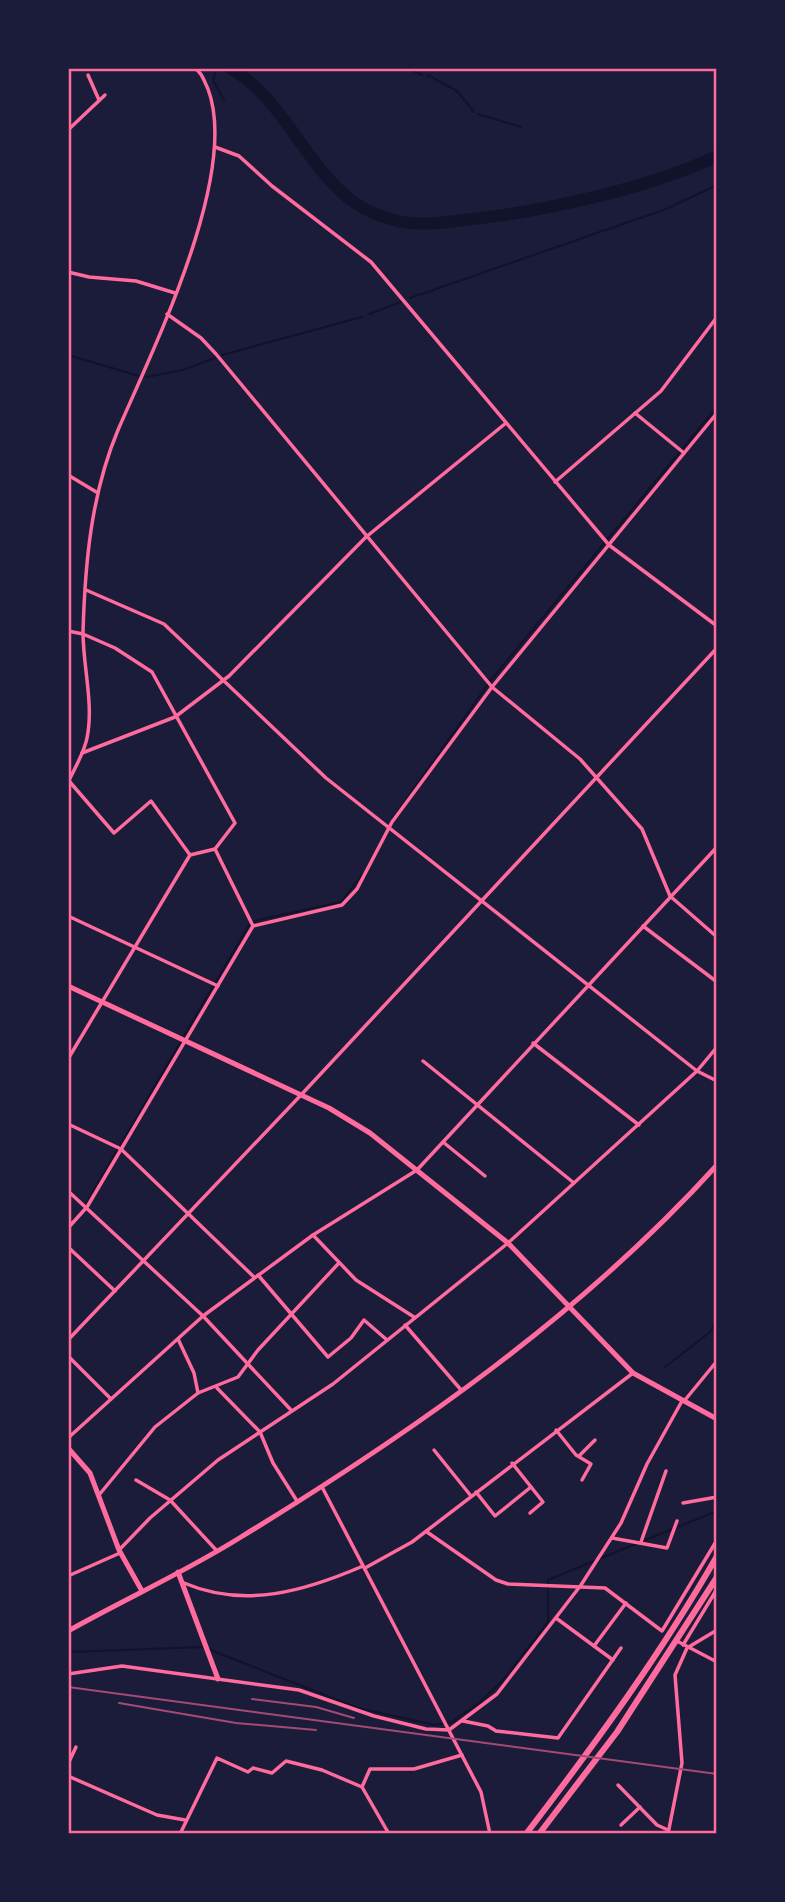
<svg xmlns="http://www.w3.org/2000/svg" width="785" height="1902" font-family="'PT Sans Narrow',sans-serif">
  <rect width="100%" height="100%" fill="#1b1b3a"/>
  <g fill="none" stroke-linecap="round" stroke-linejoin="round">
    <g stroke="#12122b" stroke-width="2">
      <polyline points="217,68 213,80 224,100"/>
      <polyline points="407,68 422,75"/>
      <polyline points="427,77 428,75 457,91 474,112"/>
      <polyline points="478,114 521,127"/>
      <polyline points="410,298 666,209 717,185"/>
      <polyline points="369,314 401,302"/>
      <polyline points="68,355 139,376"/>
      <polyline points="222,355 362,317"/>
      <polyline points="146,377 183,370 215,358"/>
      <polyline points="393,818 491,680 717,407"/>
      <polyline points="86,1204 249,925 258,920 341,902 362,875"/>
      <polyline points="665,1367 710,1332 717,1320"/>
      <polyline points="643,1541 717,1511"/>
      <polyline points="208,1649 358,1708 435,1725 452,1722 480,1702 505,1678 548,1622 548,1580 638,1543"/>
      <polyline points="68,1652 203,1647"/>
    </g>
    <path stroke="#12122b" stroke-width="12" d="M230,68C284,99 303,163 352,201C367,212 393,222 411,223C429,225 447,222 464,220C540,212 648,189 717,156"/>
    <g stroke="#ff6b9d" stroke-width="3.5">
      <polyline points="88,75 99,100"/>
      <polyline points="68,130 105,95"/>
      <polyline points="215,147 239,156 272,186 371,262 609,545 717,626"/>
      <polyline points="68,272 89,277 136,281 175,293"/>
      <polyline points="167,314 201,338 216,354 492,687 580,759 642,829 670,896 717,937"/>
      <polyline points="635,413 684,453"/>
      <polyline points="68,475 98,493"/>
      <polyline points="555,482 661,391 717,317"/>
      <polyline points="86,590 164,624 326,778 697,1071 717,1081"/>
      <polyline points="68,631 83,634 115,648 152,672 235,823 215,849 253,926"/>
      <polyline points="82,753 175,717 229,676 366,537 506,423"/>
      <polyline points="69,781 114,833 151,801 190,855"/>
      <path d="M68,782C75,768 84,753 87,738C94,704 83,667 83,632C85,564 91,494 118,430C153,349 240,174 208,89C204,81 202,72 194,68"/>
      <polyline points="68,916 218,986"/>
      <polyline points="643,926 717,982"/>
      <polyline points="533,1043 639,1125"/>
      <polyline points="68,1059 190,855 215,849"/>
      <polyline points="423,1061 574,1183"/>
      <polyline points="68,1124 121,1149 254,1277"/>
      <polyline points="443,1142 485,1176"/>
      <polyline points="68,1191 203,1316 291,1410"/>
      <polyline points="68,1228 87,1207 253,926 342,905 357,889 392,822 492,687 717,413"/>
      <polyline points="313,1235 356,1280 414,1317"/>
      <polyline points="68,1247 115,1291"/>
      <polyline points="258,1275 328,1357 351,1338 364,1320 387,1340"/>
      <polyline points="405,1325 462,1391"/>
      <polyline points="178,1339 194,1373 198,1393"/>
      <polyline points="68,1340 301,1095 717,648"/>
      <polyline points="68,1356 111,1399"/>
      <polyline points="217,1388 260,1432 273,1463 297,1501"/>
      <polyline points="685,1400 717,1361"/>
      <polyline points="556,1430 576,1455 591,1464 582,1480"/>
      <polyline points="68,1438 203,1316 313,1235 417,1170 717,847"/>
      <polyline points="434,1450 471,1496"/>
      <polyline points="579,1456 595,1440"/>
      <polyline points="512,1463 543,1502 530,1513"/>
      <polyline points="136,1480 170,1500 217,1551"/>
      <polyline points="322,1487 481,1792 490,1834"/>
      <polyline points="476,1492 495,1516 531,1487"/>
      <polyline points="99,1495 155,1427 198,1393 238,1377 258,1350 338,1264"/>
      <polyline points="683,1503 717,1497"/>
      <polyline points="427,1532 496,1580 508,1584 605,1588 662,1631 717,1540"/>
      <polyline points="612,1538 667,1548 677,1521"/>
      <polyline points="641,1542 666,1471"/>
      <polyline points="120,1549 150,1518 218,1460 333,1384 508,1243 697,1071 717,1047"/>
      <polyline points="365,1568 412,1542 633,1373"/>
      <polyline points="68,1576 120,1553"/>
      <path d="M184,1583C245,1609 305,1591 363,1566"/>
      <polyline points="556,1618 613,1660"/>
      <polyline points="675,1640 717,1662"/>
      <polyline points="683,1645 717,1589"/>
      <polyline points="594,1646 626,1603"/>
      <polyline points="68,1674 122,1666 299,1690 374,1716 426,1729 449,1730 497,1694 581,1585 621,1523 647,1464 682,1401"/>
      <polyline points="463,1721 488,1726 496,1731 558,1738 621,1648"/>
      <polyline points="68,1764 76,1747"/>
      <polyline points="68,1776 157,1815 185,1820"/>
      <polyline points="618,1785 657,1825 668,1830"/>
      <polyline points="362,1787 389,1834"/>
      <polyline points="621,1825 640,1807"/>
      <polyline points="180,1834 217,1758 248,1772 253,1768 272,1773 286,1761 322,1770 362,1787 370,1769 414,1769 462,1755"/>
      <polyline points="668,1834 682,1763 675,1675 687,1648 717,1630"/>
    </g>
    <g stroke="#ff6b9d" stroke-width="5">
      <polyline points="68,986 329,1108 370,1133 508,1243 633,1373 717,1419"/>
      <polyline points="68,1448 90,1473 119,1550 142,1591"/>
      <polyline points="178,1572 218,1679"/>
      <path d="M68,1631C125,1599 185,1572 241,1537C413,1432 581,1315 717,1165"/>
    </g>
    <g stroke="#ff6b9d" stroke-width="6">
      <path d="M526,1834C595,1744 661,1654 717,1556"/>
      <polyline points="539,1834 617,1732 717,1577"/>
    </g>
    <g stroke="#a44b75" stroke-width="2">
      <polyline points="68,1687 717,1774"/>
      <polyline points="252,1699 316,1707 354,1718"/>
      <polyline points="119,1703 236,1723 316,1730"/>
    </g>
  </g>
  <rect width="785" height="1902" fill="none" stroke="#1b1b3a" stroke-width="140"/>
  <rect x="70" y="70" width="645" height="1762" fill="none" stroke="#ff6b9d" stroke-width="2.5"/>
</svg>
